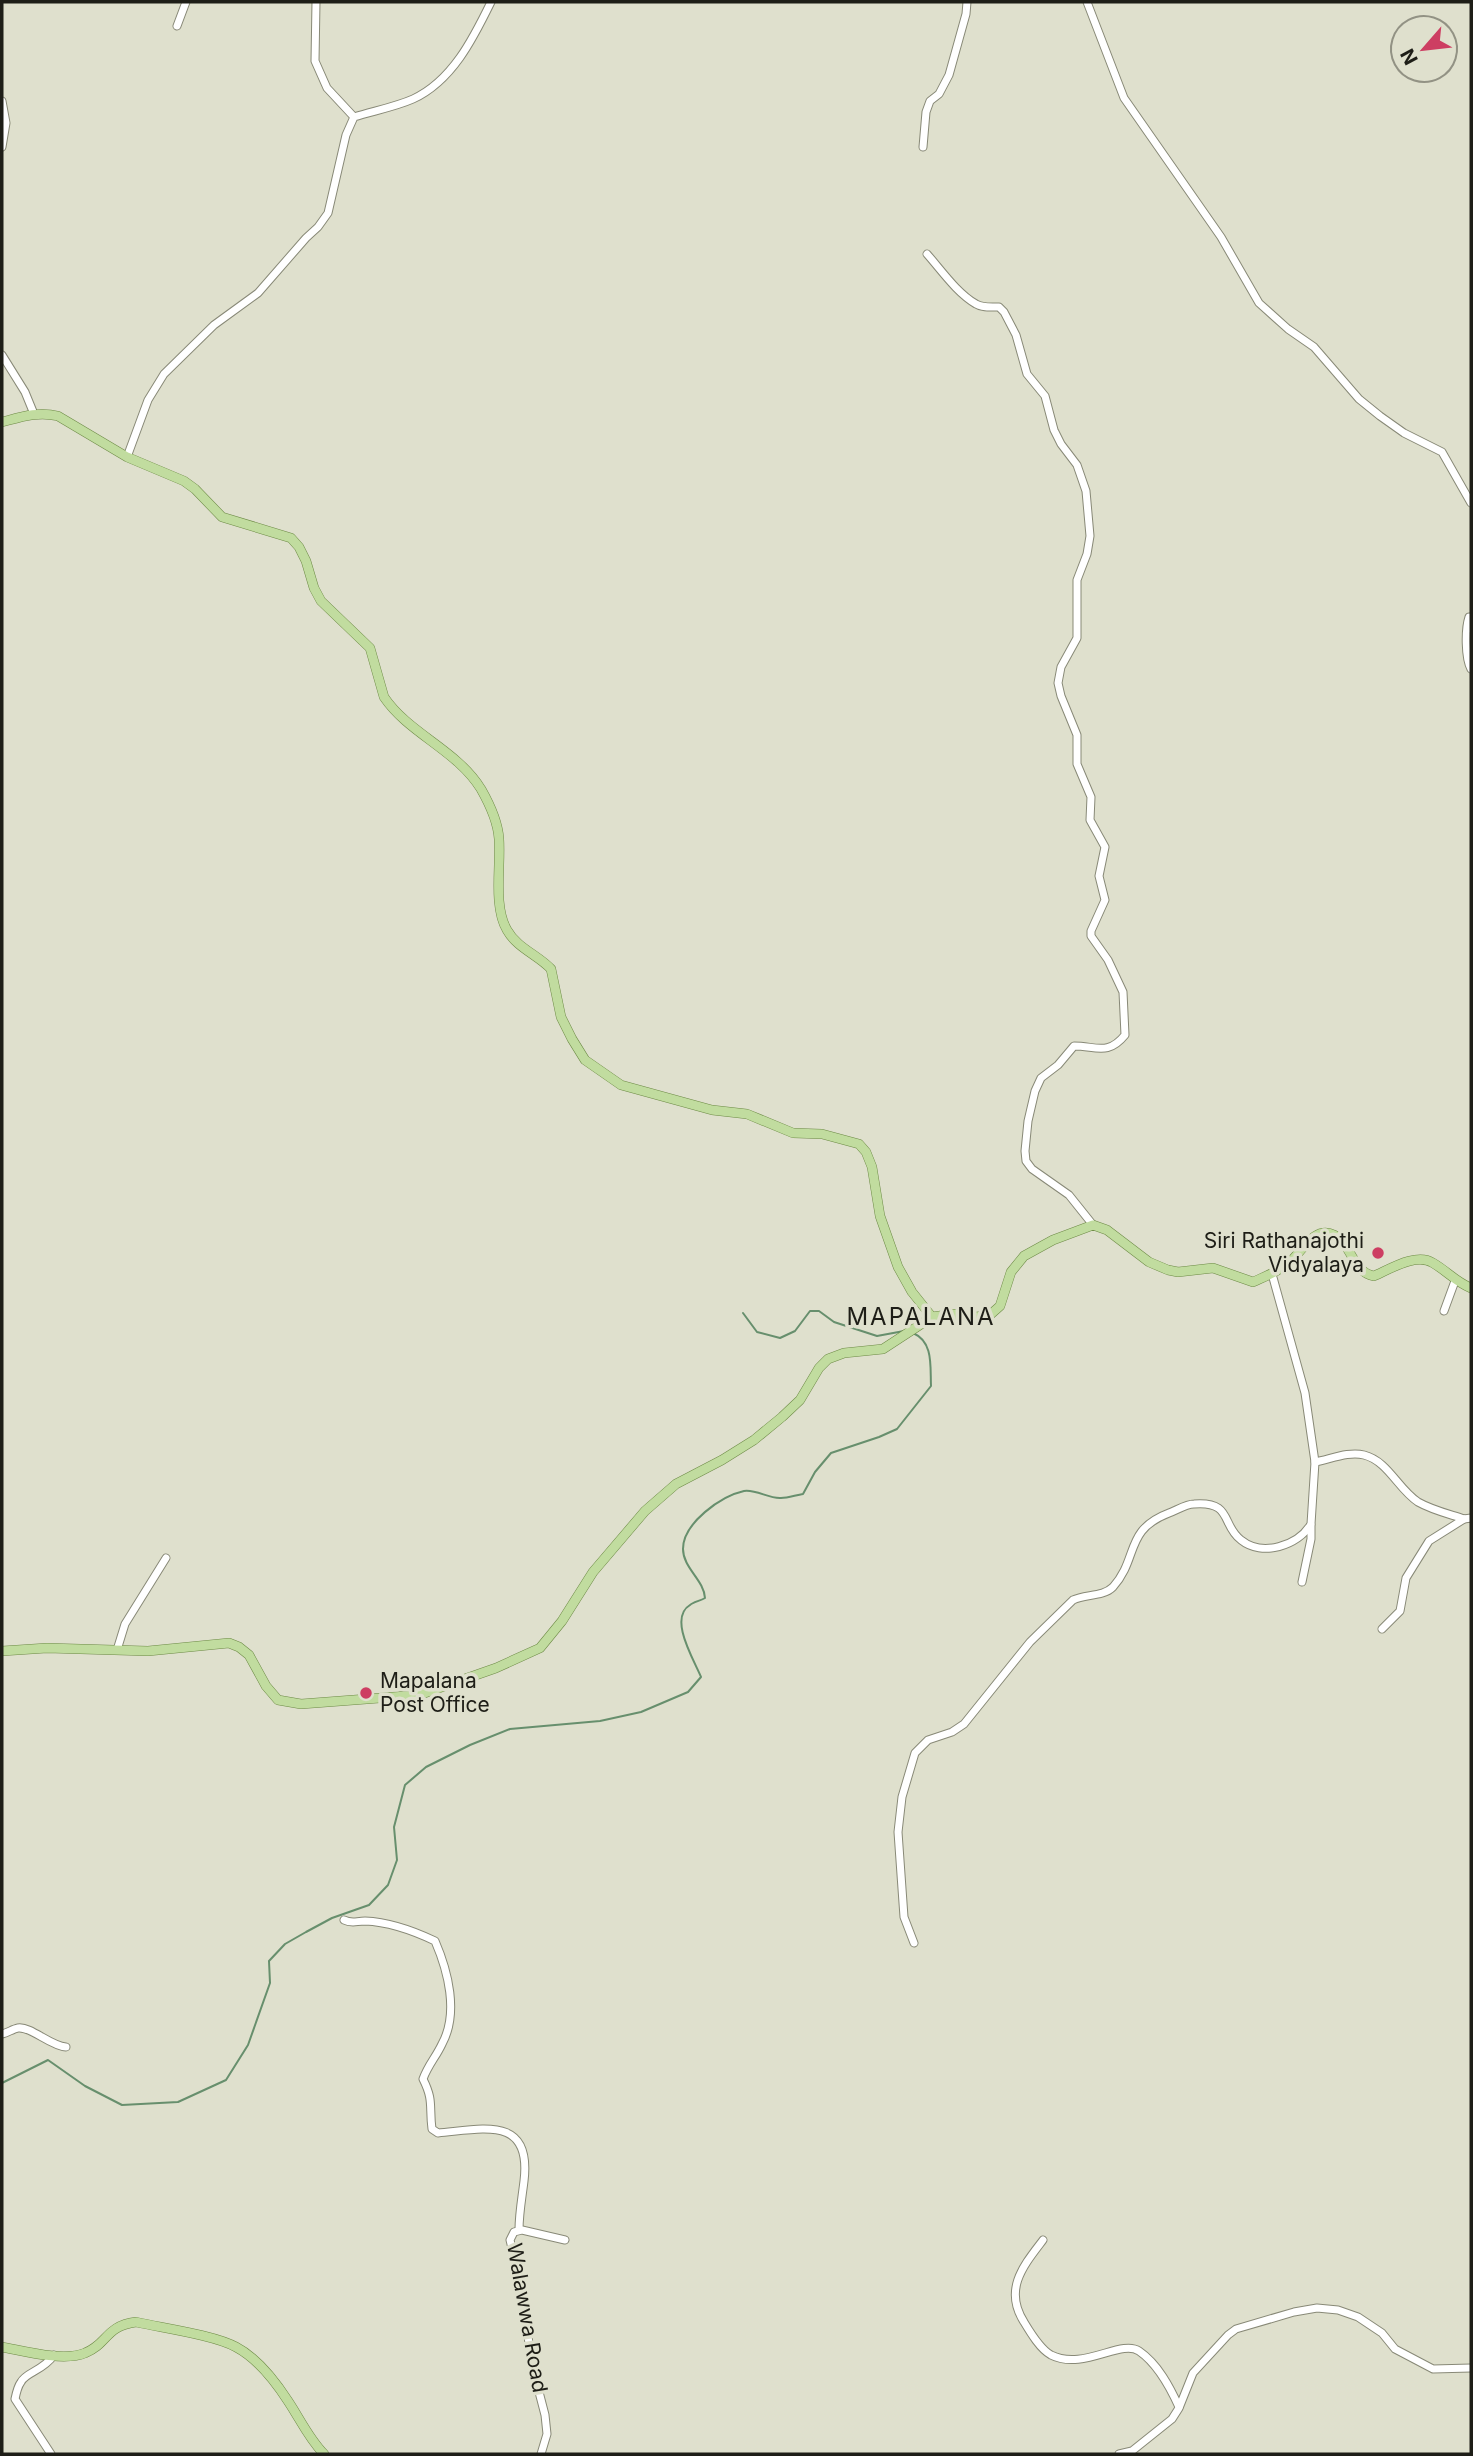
<svg xmlns="http://www.w3.org/2000/svg" width="1473" height="2456" font-family="Inter,sans-serif">
  <rect width="100%" height="100%" fill="#dfe0cd"/>
  <g fill="none" stroke-linecap="round" stroke-linejoin="round">
    <g stroke="#678f6d" stroke-width="2">
      <polyline points="743,1313 757,1332 780,1338 795,1331 810,1311 819,1311 834,1322 877,1336 904,1331"/>
      <path d="M2,2083L48,2060L85,2086L122,2105L178,2102L226,2080L248,2045L270,1983L269,1961L285,1944L306,1932L332,1918L369,1905L388,1885L397,1860L394,1827L405,1785L426,1767L470,1745L510,1729L600,1721L641,1712L688,1692L701,1677C694,1660 668,1618 690,1605C693,1602 700,1601 705,1598C704,1580 683,1568 683,1549C683,1523 721,1496 744,1491C756,1489 769,1499 781,1498C788,1498 796,1495 803,1494L815,1472L831,1453L879,1437L897,1429L931,1386C930,1367 934,1342 913,1333"/>
    </g>
    <defs>
      <g id="minor">
        <polyline points="316,2 315,61 327,88 354,117"/>
        <polyline points="1087,2 1124,98 1221,237 1259,303 1288,329 1314,347 1359,399 1380,416 1404,433 1442,452 1471,503"/>
        <polyline points="177,26 186,2"/>
        <polyline points="2,101 6,123 2,147"/>
        <polyline points="923,147 926,112 930,101 939,94 949,75 966,14 967,2"/>
        <path d="M927,254C942,271 957,293 976,304C982,308 991,307 999,307L1004,312L1016,335L1027,374L1045,396L1054,430L1061,444L1077,465L1086,491L1090,536L1087,554L1077,580V638L1061,667L1058,683L1061,696L1077,735V764L1091,797L1090,820L1105,847L1099,876L1105,900L1091,931V936L1108,960L1123,992L1125,1035C1108,1056 1096,1046 1074,1046L1058,1065L1041,1078L1035,1091L1028,1121L1025,1151L1026,1161L1032,1169L1069,1195L1093,1225"/>
        <polyline points="2,355 25,392 34,414"/>
        <path d="M127,457L148,400L164,374L214,325L258,293L306,238L318,227L328,213L346,135L354,117C373,111 395,107 413,99C452,81 473,39 491,2"/>
        <path d="M1471,669C1465,658 1465,629 1469,617H1471"/>
        <polyline points="1444,1311 1455,1281"/>
        <path d="M1315,1462C1331,1459 1349,1451 1364,1455C1388,1461 1398,1489 1418,1502C1432,1510 1449,1514 1464,1519L1471,1518"/>
        <polyline points="1302,1582 1311,1539 1311,1525"/>
        <polyline points="1382,1629 1400,1611 1406,1578 1429,1541 1464,1519"/>
        <polyline points="117,1650 125,1624 166,1558"/>
        <path d="M344,1920C352,1924 356,1921 365,1921C389,1922 414,1931 435,1941C448,1971 459,2013 442,2044C436,2057 428,2065 423,2079C434,2101 429,2106 432,2129L438,2133C483,2129 532,2115 524,2181C522,2198 519,2213 519,2230"/>
        <path d="M914,1943L904,1917L898,1832L902,1797L915,1753L928,1740L952,1732L964,1724L1030,1642L1073,1600C1085,1594 1103,1597 1113,1587C1139,1558 1124,1530 1169,1513C1177,1510 1186,1504 1194,1504C1233,1501 1221,1525 1241,1540C1262,1557 1298,1546 1311,1524L1315,1462L1305,1393L1272,1274"/>
        <path d="M2,2034C7,2033 13,2029 18,2028C31,2026 50,2046 66,2047"/>
        <path d="M1043,2240C1024,2265 1003,2289 1024,2322C1030,2332 1040,2349 1051,2355C1083,2371 1121,2339 1139,2351C1158,2364 1170,2387 1179,2407"/>
        <path d="M51,2454L15,2399C16,2394 18,2386 21,2382C26,2372 43,2371 54,2355"/>
        <polyline points="541,2454 547,2434 545,2415 532,2365 521,2286 510,2240 514,2232 522,2230 565,2240"/>
        <polyline points="1119,2454 1132,2451 1172,2419 1179,2408 1193,2373 1228,2335 1236,2329 1294,2312 1317,2308 1338,2310 1358,2317 1382,2333 1395,2349 1433,2369 1471,2368"/>
      </g>
      <g id="major">
        <path d="M2,422C21,417 38,411 58,416L127,457L184,481L195,489L222,517L291,538L299,547L306,561L314,588L321,601L370,648L384,697C409,734 457,750 481,789C489,803 498,823 499,839C501,866 493,906 507,930C517,948 538,955 551,969L561,1017L572,1039L585,1060L621,1085L712,1110L747,1114L793,1133L822,1134L859,1144L866,1152L872,1167L880,1216L898,1267L912,1292L932,1317"/>
        <path d="M2,1651L47,1648L148,1651L229,1643L239,1647L249,1655L266,1686L278,1700L301,1704L419,1695L496,1668L540,1648L562,1621L593,1572L645,1511L676,1484L722,1460L754,1440L782,1417L800,1400L819,1368L828,1359L844,1353L883,1349L932,1317L953,1314L977,1317L991,1314L1000,1306L1011,1272L1024,1256L1053,1240L1093,1225L1107,1230L1149,1262L1168,1270L1178,1272L1213,1268L1253,1282C1266,1276 1280,1271 1291,1261C1302,1251 1315,1225 1334,1235C1352,1244 1352,1272 1374,1276C1390,1269 1417,1252 1433,1263C1447,1271 1456,1282 1471,1288"/>
        <path d="M2,2347C24,2351 64,2362 85,2353C108,2344 105,2326 136,2322C162,2328 214,2335 236,2347C257,2358 275,2381 288,2401C300,2419 309,2439 324,2454"/>
      </g>
    </defs>
    <use href="#minor" stroke="#888977" stroke-width="9"/>
    <use href="#major" stroke="#6d8a46" stroke-width="10"/>
    <use href="#minor" stroke="#fff" stroke-width="7"/>
    <use href="#major" stroke="#c1dc9f" stroke-width="9"/>
  </g>
  <g fill="#cd3e62" stroke="#dfe0cd" stroke-width="2.5">
    <circle cx="1378" cy="1253" r="7"/>
    <circle cx="366" cy="1693" r="7"/>
  </g>
  <g text-anchor="middle" stroke-width="7" stroke-linejoin="round" paint-order="stroke">
    <g font-size="21" fill="#1e1e17" stroke="#dfe0cd" text-anchor="end">
      <text x="1364" y="1248">Siri Rathanajothi<tspan x="1364" dy="24">Vidyalaya</tspan></text>
      <text x="380" y="1688" text-anchor="start">Mapalana<tspan x="380" dy="24">Post Office</tspan></text>
    </g>
    <g font-size="21" fill="#1e1e17" stroke="#dfe0cd">
      <text transform="translate(527 2318) rotate(80)" y="7">Walawwa Road</text>
    </g>
    <g font-size="24" letter-spacing="2" fill="#1e1e17" stroke="#dfe0cd">
      <text x="921" y="1325">MAPALANA</text>
    </g>
  </g>
  <rect width="1473" height="2456" fill="none" stroke="#1e1e17" stroke-width="7"/>
  <g transform="translate(1424 49) rotate(242)"><circle r="33" fill="#dfe0cd" stroke="#929284" stroke-width="2"/>
  <path d="M0-5L12 26L0 18L-12 26Z" fill="#cd3e62"/>
  <text y="-10" font-size="19" font-weight="bold" text-anchor="middle" fill="#1e1e17">N</text>
  </g>
</svg>
